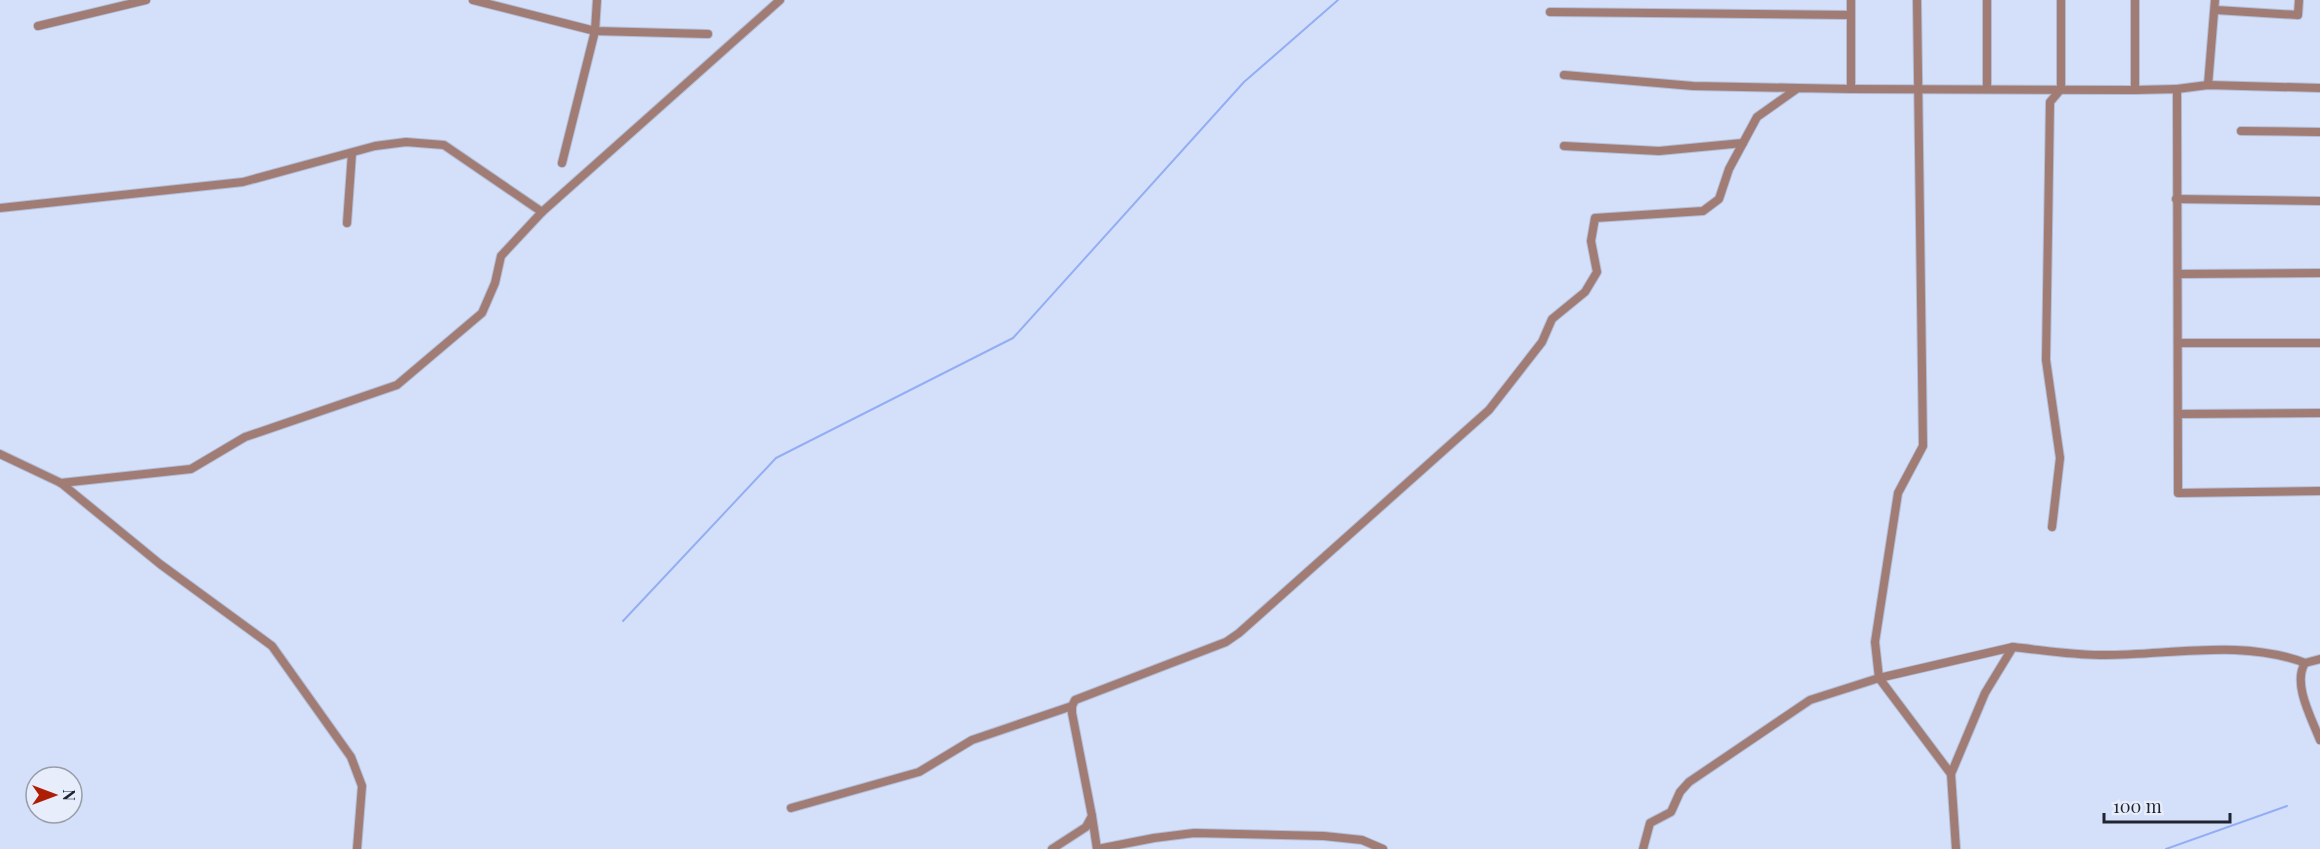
<svg xmlns="http://www.w3.org/2000/svg" width="2320" height="849" font-family="'Playfair Display',serif">
  <rect width="100%" height="100%" fill="#d4dffa"/>
  <g fill="none" stroke-linecap="round" stroke-linejoin="round">
    <g stroke="#93aef3" stroke-width="2">
      <polyline points="623,621 776,458 1013,338 1244,82 1338,0"/>
      <polyline points="2166,849 2287,806"/>
    </g>
    <defs>
      <g id="street">
        <polyline points="473,0 595,31 708,34"/>
        <polyline points="1917,0 1923,446 1898,493 1875,642 1879,678 1951,774 1956,849"/>
        <polyline points="2135,0 2135,90 2177,89 2178,493 2320,491"/>
        <polyline points="2216,10 2298,15 2299,0"/>
        <polyline points="1550,12 1851,15"/>
        <polyline points="38,26 146,0"/>
        <polyline points="1564,75 1693,86 1798,88"/>
        <polyline points="2208,85 2215,0"/>
        <polyline points="1987,88 1987,0"/>
        <polyline points="1851,89 2135,90"/>
        <polyline points="2177,89 2208,85 2320,88"/>
        <polyline points="2241,131 2320,132"/>
        <polyline points="1564,146 1659,151 1743,143"/>
        <polyline points="562,163 595,31 597,0"/>
        <polyline points="2176,199 2320,201"/>
        <polyline points="0,208 243,182 375,146 406,142 444,145 542,212"/>
        <polyline points="347,223 352,153"/>
        <polyline points="2179,274 2320,273"/>
        <polyline points="2179,343 2320,343"/>
        <polyline points="2178,414 2320,413"/>
        <polyline points="0,454 61,483 160,564 272,646 351,757 362,786 357,849"/>
        <polyline points="61,483 191,469 245,437 397,385 482,313 495,283 501,256 542,212 780,0"/>
        <polyline points="2052,527 2060,458 2046,360 2050,102 2061,89 2061,0"/>
        <path d="M2013,647C2042,650 2071,655 2100,655C2167,656 2240,638 2305,663"/>
        <path d="M2320,659L2305,663C2292,684 2312,719 2320,740"/>
        <polyline points="791,808 919,772 972,740 1072,706"/>
        <polyline points="1092,816 1097,849"/>
        <polyline points="1052,849 1086,827 1092,816 1072,713 1072,706 1075,700 1226,642 1239,633 1489,410 1542,342 1552,319 1585,292 1597,272 1591,241 1595,218 1703,211 1719,199 1729,169 1757,117 1798,88 1851,89 1851,0"/>
        <polyline points="1098,849 1154,838 1194,833 1324,836 1362,840 1383,849"/>
        <polyline points="1643,849 1650,823 1671,812 1680,792 1689,782 1810,700 1879,678 2013,647 1985,693 1951,774"/>
      </g>
    </defs>
    <use href="#street" stroke="#b3bdd6" stroke-width="10"/>
    <use href="#street" stroke="#a07c74" stroke-width="8"/>
  </g>
  <g transform="translate(54 795) rotate(90)"><circle r="28" fill="#e7edfa" stroke="#979da9" stroke-width="1.5"/>
  <path d="M0-4.5L10 22L0 15L-10 22Z" fill="#ad1e05"/>
  <text y="-9" font-size="16" font-weight="bold" text-anchor="middle" fill="#1f2430">N</text>
  </g>
  <path d="M2104 813v9h126v-9" fill="none" stroke="#1f2430" stroke-width="3"/>
  <text x="2113" y="813" font-size="18" fill="#1f2430" stroke="#e7edfa" stroke-width="4.5" paint-order="stroke">100 m</text>
</svg>
